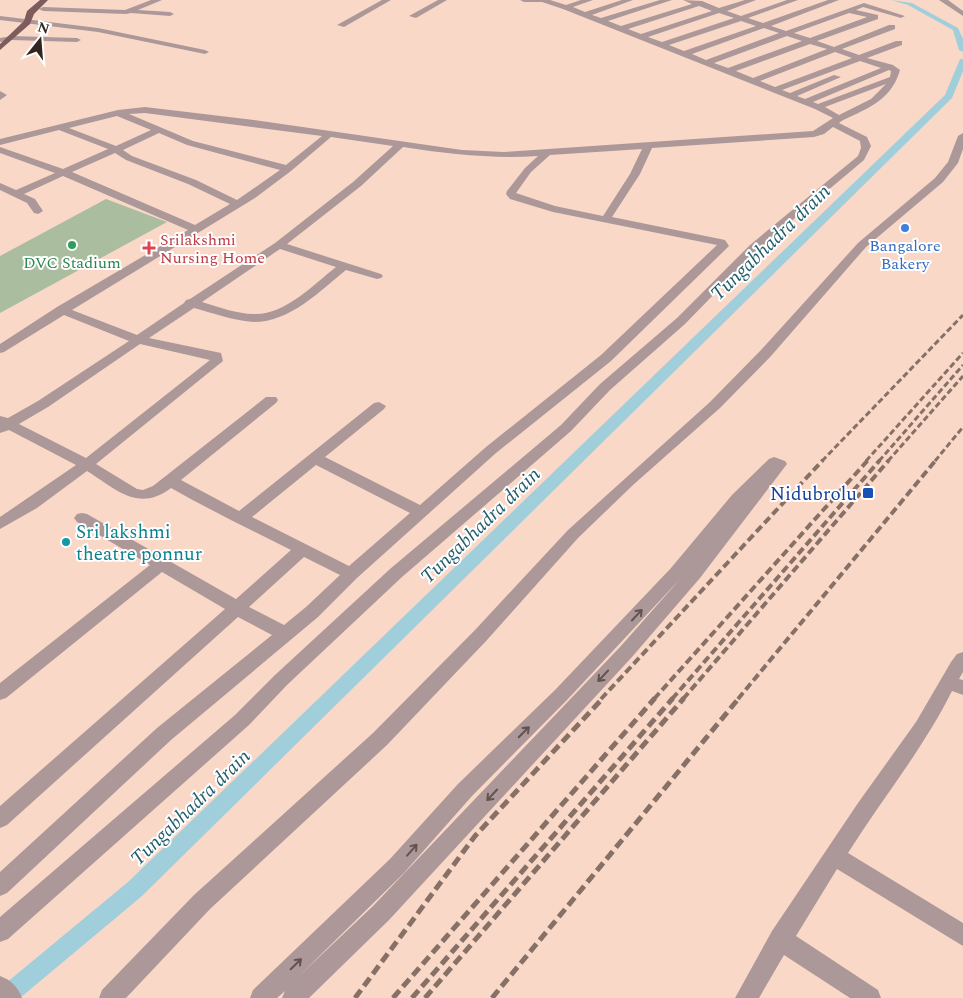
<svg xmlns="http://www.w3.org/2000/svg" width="963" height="998" font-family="Spectral,serif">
  <rect width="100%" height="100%" fill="#fad8c8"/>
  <polygon fill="#aabd9f" points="106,199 167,222 0,313 0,256"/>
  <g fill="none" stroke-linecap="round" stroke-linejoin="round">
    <g fill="#a0cedb" fill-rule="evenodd">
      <polygon points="891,0 912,3 958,28 963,39 963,52 959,50 953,30 908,5"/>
      <polygon points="960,59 963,59 963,71 952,98 142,896 20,998 0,998 0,988 128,882 945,95"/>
    </g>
    <g fill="#ac9898" fill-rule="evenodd">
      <polygon points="151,0 162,0 138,10 170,12 174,14 170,16 131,13 126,14 43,11 39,9 43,7 125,10"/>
      <polygon points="382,0 391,0 344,27 337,25"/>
      <polygon points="438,0 447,0 416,18 409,16"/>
      <path d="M520,0H550L566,5L581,0H593L573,7L585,12L622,0H633L592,15L601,18L660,0H672L608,21L621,26L692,4L683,0L702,1L719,8L745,0H756L727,11L741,16L787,0H798L748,18L763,23L828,0H839L771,26L786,31L864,3L905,16L901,18L863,7L856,10L878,15V19L817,41L834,47L889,25H895V29L842,49L859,55L896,41H902V45L867,58L893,65L900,70C894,91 880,103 860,112C853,116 845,118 839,123L867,137L871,146L864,160L758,249L685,324L610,390L571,431L402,577L287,685L249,725L8,939L0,942V917L235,715L275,675L390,569L561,425L600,384L677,318L750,245L858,156L861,148L860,141L833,127L824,134L814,137L652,148L640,174L612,217L725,240L729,246L727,248L611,361L496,453L357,578L318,617L171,740L7,893L0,896V872L157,728L272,635L238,617L7,825L0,828V806L225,609L162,572L6,698L0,700V683L150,565L77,522L74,518L77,514L82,513L87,514L236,599L291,550C251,530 210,510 171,488C138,513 116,489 87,471L37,508L0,529V517L76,465L9,430L0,433V416L8,418L38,401L129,341L64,315L4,352L0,353V344L57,307L188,230L63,176L24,194L35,199L43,211L38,214L34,213L27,203L0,190V183L16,190L55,173L0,153V147L63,169L108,149L59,130L0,145V139L118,110L145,107L254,120L462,150L504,152L813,131L833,118L815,109L563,9L542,2H524ZM699,6L712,11L641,34L628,29ZM719,13L734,18L662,42L648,37ZM849,13L867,17L810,38L794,33ZM741,21L756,26L684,51L669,45ZM764,28L779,33L706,60L692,54ZM787,36L802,41L728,68L714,63ZM810,44L827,49L753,78L736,71ZM835,52L852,58L775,87L760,81ZM860,61L881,68L805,99L797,96L841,77L834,75L790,93L782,90ZM889,70L891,71L890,77L818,104L813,102ZM886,84L871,99L839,115L825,107ZM145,113L322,136L286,165L193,141L129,114ZM117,116L151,130L116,146L69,128ZM159,133L187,145L280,170L237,200L196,180L132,156L123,150ZM331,137L393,146L353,182L275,243L190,299L186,300L184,303L137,335L72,310L255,198L291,171ZM403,147C448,154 492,159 538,156L525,168L507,191L506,194L510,199L553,212L717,245L601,355L486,447L420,505L325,457L384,409L386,406L379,402L374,403L239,511L181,480L276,403L278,400L276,397H266L153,486L143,490L137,489L96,464L223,361L221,353L149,338L194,308C213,313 234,321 254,322C290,322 320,291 346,270L377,279L381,278L383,276L381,274L287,244L361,186ZM642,149L630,174L603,216L555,206L516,193L531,172L550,155ZM115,153L126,160L188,184L230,204L195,225L72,172ZM280,249L336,267C313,285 285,315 254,314C237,314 219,307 202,302ZM140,344L210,360L86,458L19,424L48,407ZM316,465L410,513L349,566L252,517ZM304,557L340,575L306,607L284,625L249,607Z"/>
      <polygon points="939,0 948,0 963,11 963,16"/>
      <polygon points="0,16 98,28 205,50 209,52 205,54 98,32 0,20"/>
      <polygon points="11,36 77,38 81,40 77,42 11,40 0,42 0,38"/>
      <polygon points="0,91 7,95 0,100"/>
      <polygon points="963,133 963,149 958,163 943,182 866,247 771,356 720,408 633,485 578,538 487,640 387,745 210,909 126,998 99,998 102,990 194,895 373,733 475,630 568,530 710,402 761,350 858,243 935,178 948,162 958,136"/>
      <path d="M774,457L785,461L787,464L700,578L632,657L389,920L309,998H282L285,991L277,998H250L253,990L390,859L458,784L555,690L671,568L732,495L769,459ZM681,578L620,647L373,906L298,977L404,873L472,796L567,700Z"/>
      <path d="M963,652V672L959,679L963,680V695L952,691C923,749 882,799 848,853L963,923V946L837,869L796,936L878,990L881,998H850L784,955L759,998H735L772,931L858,803L916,722L951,662L957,654Z"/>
      <path d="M0,976C11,980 18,987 22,998H0Z"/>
    </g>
    <polygon fill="#7e5c5d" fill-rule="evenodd" points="40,0 48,0 34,14 30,24 0,50 0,44 24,21 27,11"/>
    <g stroke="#877167" stroke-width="3" stroke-dasharray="6 3" stroke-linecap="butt">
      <polyline points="822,461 963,315"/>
      <polyline points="866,461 963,353"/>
      <polyline points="879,461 963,365"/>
      <polyline points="888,461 963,376"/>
      <polyline points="935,461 963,427"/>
    </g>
    <g stroke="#877167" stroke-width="4" stroke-dasharray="8 4" stroke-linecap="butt">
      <polyline points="601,699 823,460"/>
      <polyline points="654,699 868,460"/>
      <polyline points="672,699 880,460"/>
      <polyline points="683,699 889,460"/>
      <polyline points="738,699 936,460"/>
    </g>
    <g stroke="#877167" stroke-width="5" stroke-dasharray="10 5" stroke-linecap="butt">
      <polyline points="355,998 475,836 603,698"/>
      <polyline points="393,998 655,698"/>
      <polyline points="412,998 673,698"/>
      <polyline points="425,998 684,698"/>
      <polyline points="492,998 739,698"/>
    </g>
  </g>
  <defs><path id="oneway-shaft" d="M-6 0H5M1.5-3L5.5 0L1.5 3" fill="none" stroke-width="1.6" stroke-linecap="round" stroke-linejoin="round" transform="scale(1.25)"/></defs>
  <g stroke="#62534f">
    <use href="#oneway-shaft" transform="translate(637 615) rotate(-47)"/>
    <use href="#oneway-shaft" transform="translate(603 676) rotate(133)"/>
    <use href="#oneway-shaft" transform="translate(524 732) rotate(-45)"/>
    <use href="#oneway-shaft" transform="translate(492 795) rotate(133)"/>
    <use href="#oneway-shaft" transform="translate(412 850) rotate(-49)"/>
    <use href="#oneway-shaft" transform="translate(296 964) rotate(-44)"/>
  </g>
  <circle fill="#3f7fe0" stroke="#fff" stroke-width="2" cx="905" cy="228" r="5"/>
  <circle fill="#2e9e5b" stroke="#fff" stroke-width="2" cx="72" cy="245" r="5"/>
  <path fill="#e0444e" stroke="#fff" stroke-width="2" d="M146.5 240.5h5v5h5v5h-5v5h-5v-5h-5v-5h5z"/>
  <rect fill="#1a4fb4" stroke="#fff" stroke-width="2" x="862" y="487" width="12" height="12" rx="2.5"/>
  <circle fill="#0f9aa8" stroke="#fff" stroke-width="2" cx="66" cy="542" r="5"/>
  <g text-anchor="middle" stroke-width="4" stroke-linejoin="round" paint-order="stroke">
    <g font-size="16" fill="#be3a42" stroke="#fff" text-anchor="start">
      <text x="160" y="245">Srilakshmi<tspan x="160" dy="18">Nursing Home</tspan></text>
    </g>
    <g font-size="16" fill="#366cbe" stroke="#fff">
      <text x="905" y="251">Bangalore<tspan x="905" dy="18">Bakery</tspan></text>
    </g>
    <g font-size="16" fill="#27864d" stroke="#fff">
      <text x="72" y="268">DVC Stadium</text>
    </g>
    <g font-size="19" fill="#164399" stroke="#fff" text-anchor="end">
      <text x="857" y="500">Nidubrolu</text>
    </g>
    <g font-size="19" fill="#0d838f" stroke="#fff" text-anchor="start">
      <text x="76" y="538">Sri lakshmi<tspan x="76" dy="22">theatre ponnur</tspan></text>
    </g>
    <g font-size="20" font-style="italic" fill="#225e6d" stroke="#fff">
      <text transform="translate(770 242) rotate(-44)" y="7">Tungabhadra drain</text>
      <text transform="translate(480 525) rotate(-44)" y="7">Tungabhadra drain</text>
      <text transform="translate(190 807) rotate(-44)" y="7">Tungabhadra drain</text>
    </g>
  </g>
  <g transform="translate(40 40) rotate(17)" stroke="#ffffff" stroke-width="4" paint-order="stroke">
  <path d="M0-4L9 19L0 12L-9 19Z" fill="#31251f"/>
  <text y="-8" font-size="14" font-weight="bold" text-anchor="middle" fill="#31251f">N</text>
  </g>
</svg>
